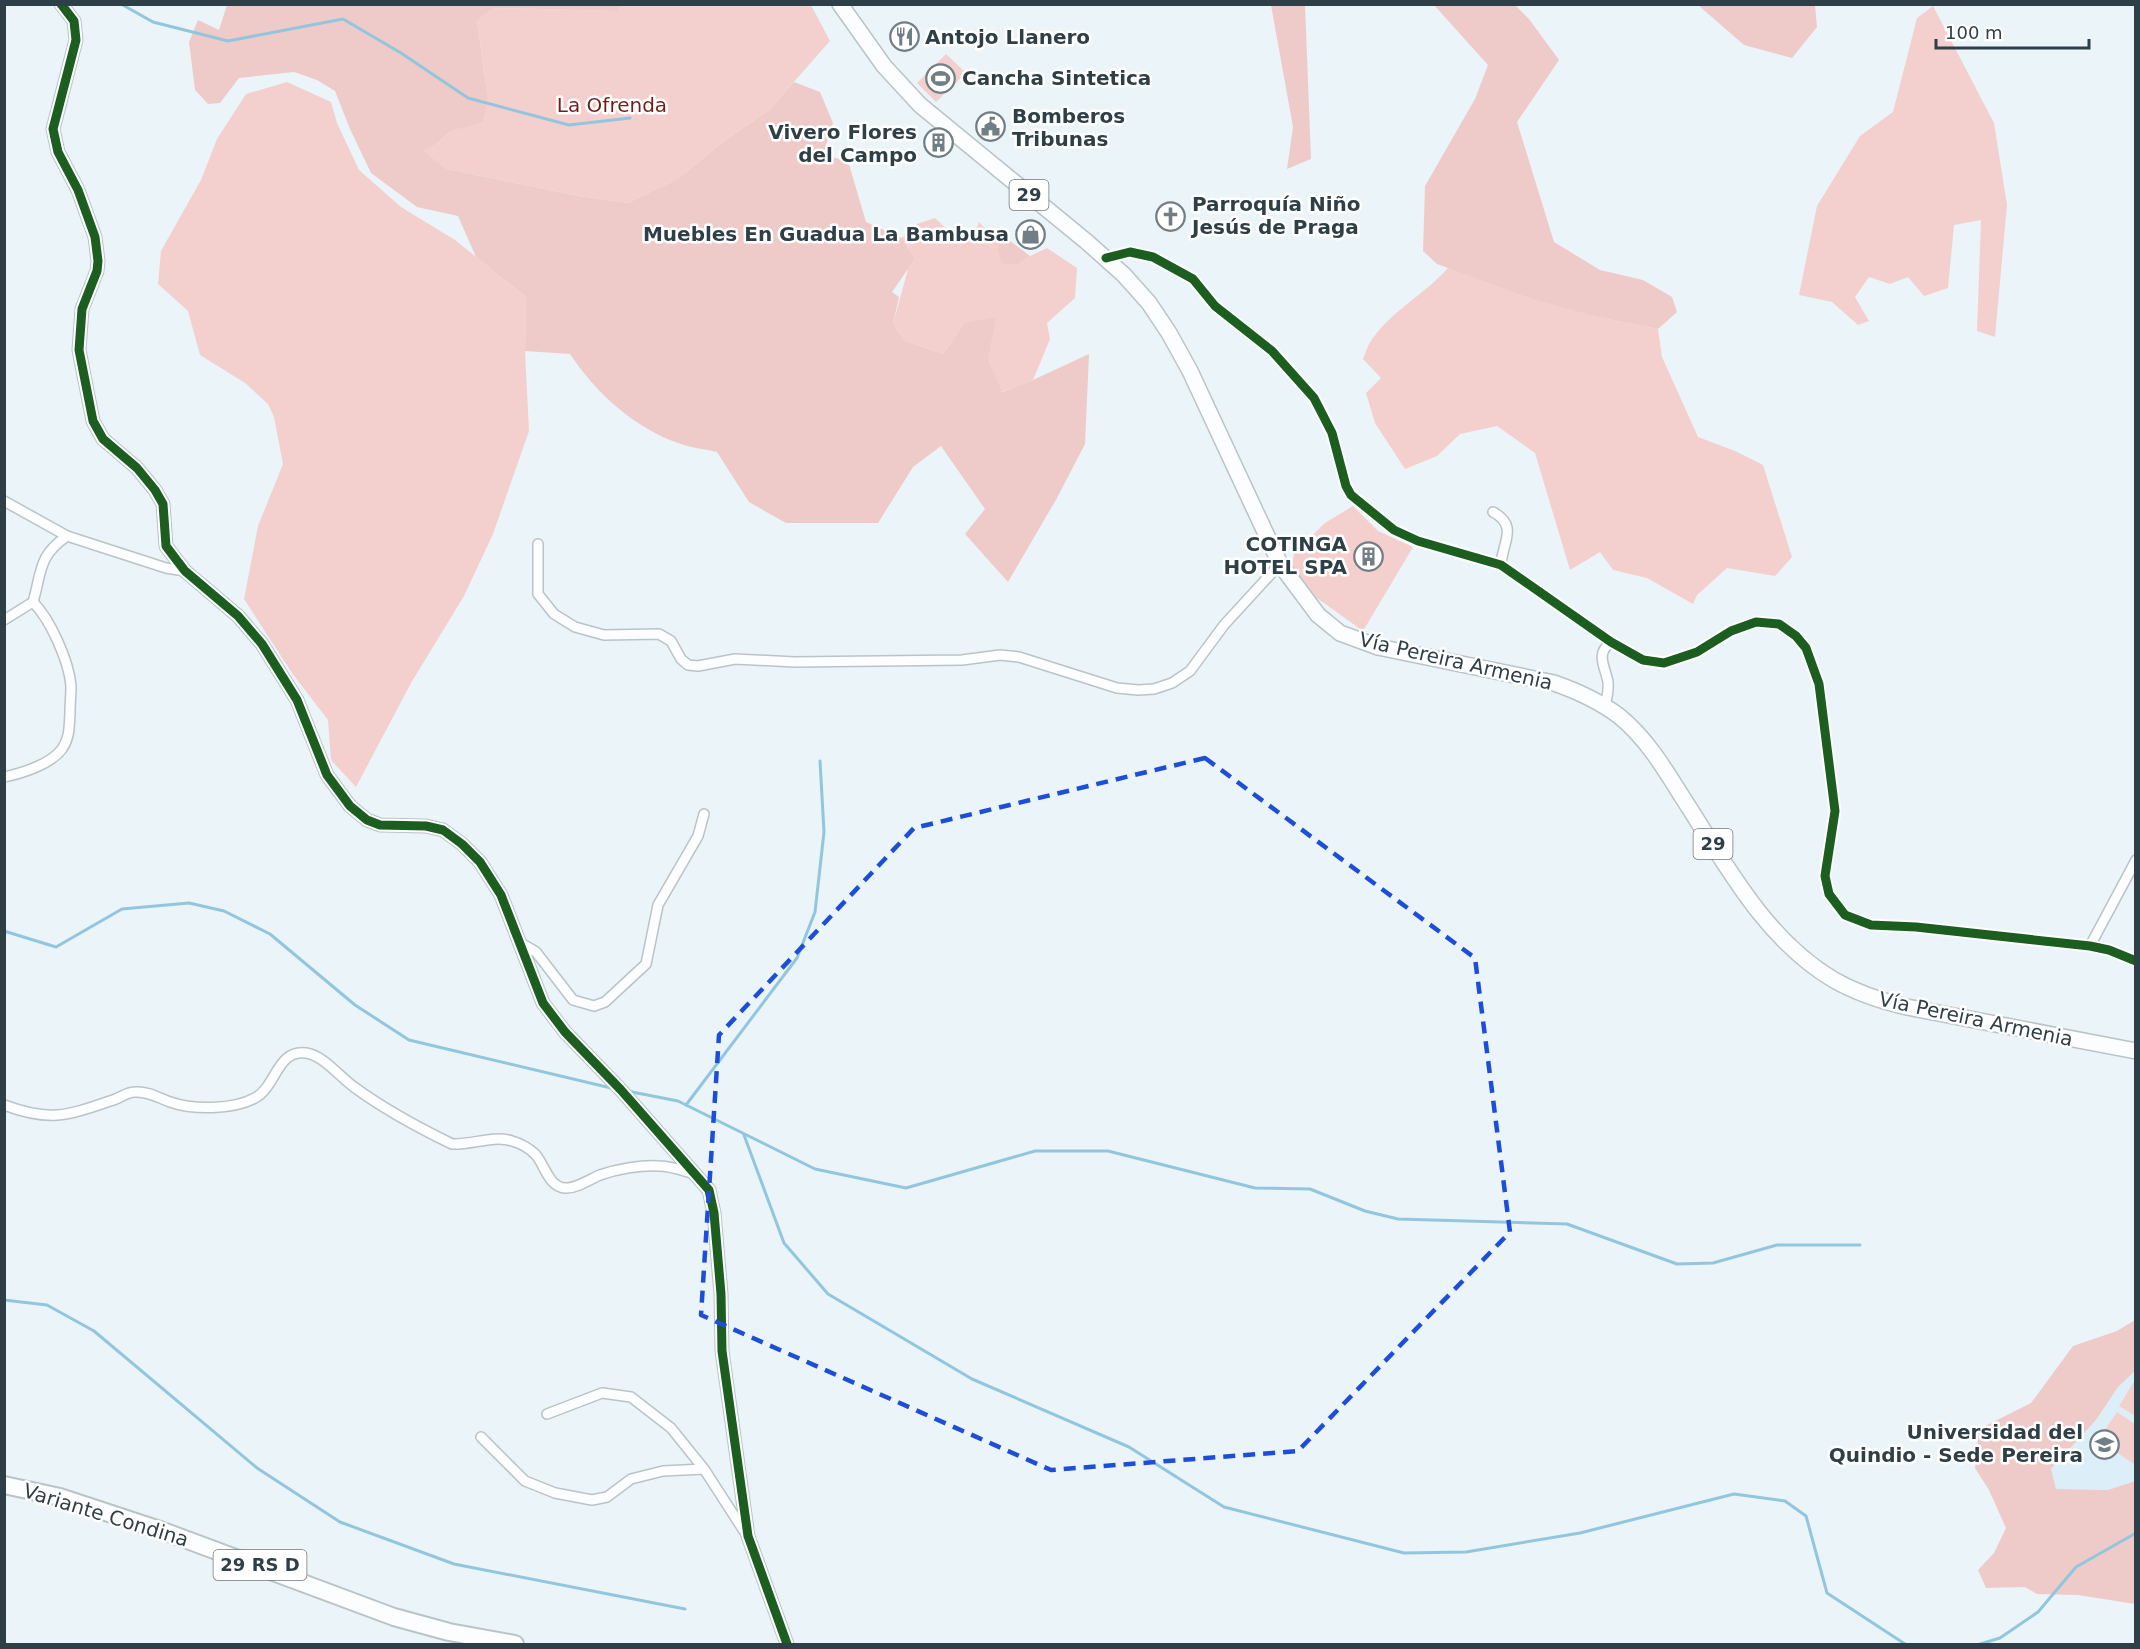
<svg xmlns="http://www.w3.org/2000/svg" width="2140" height="1649" font-family="'DejaVu Sans',sans-serif">
  <rect width="100%" height="100%" fill="#ebf4f8"/>
  <polygon fill="#dceff9" points="2135,1371 2135,1481 2108,1490 2055,1489 2051,1469 2096,1420 2118,1387"/>
  <g fill="#f3d0cd">
    <polygon points="621,4 811,5 830,41 769,110 723,142 679,178 628,203 579,196 447,169 422,151 435,145 451,131 483,121 488,100 477,21 494,8 616,11"/>
    <polygon points="1933,6 1994,123 2007,205 1995,337 1977,331 1981,220 1954,225 1948,288 1924,296 1908,277 1890,284 1869,277 1855,297 1869,321 1858,325 1832,302 1799,295 1817,206 1860,136 1893,112 1917,18"/>
    <polygon points="946,54 966,73 936,102 917,83"/>
    <polygon points="287,82 331,102 337,123 359,170 401,207 455,240 526,297 525,351 529,431 493,534 464,596 411,683 356,787 331,760 328,720 292,673 244,599 258,526 283,464 274,417 268,404 245,383 200,355 188,311 158,284 161,251 201,180 217,139 246,94"/>
    <polygon points="935,218 956,238 977,227 979,222 998,242 998,251 1018,265 1030,256 1047,248 1077,268 1075,298 1047,323 1050,339 1033,380 1001,392 988,359 964,323 943,354 905,341 893,324 908,269 915,259 902,238 917,224"/>
    <path d="M1448,268L1602,318L1658,329L1662,357L1698,437L1735,451L1763,465L1792,557L1775,576L1727,568L1697,595L1693,604L1647,578L1613,570L1600,552L1570,570L1535,453L1497,426L1460,434L1437,456L1405,469L1375,423L1366,393L1381,378L1363,359C1366,352 1368,344 1373,338C1393,310 1425,294 1448,268Z"/>
    <polygon points="1353,506 1378,531 1413,547 1363,631 1303,588 1292,566 1294,553 1325,523"/>
    <polygon points="2135,1380 2135,1416 2119,1406"/>
    <polygon points="2117,1412 2135,1424 2134,1464 2098,1440"/>
  </g>
  <g fill="#eecbc8">
    <path d="M227,5H621L617,11L494,8L477,21L488,100L483,122L451,131L435,145L423,151L447,169L579,196L628,203L679,178L723,142L769,110L794,82L820,92L833,123L823,155L848,161L866,222L902,238L915,259L892,292L899,297L893,324L905,341L943,354L964,323L996,317L988,359L1002,392L1033,380L1089,354L1085,444L1057,498L1008,582L965,534L985,509L941,446L913,467L878,523H786L749,502L717,452C705,449 692,448 681,444C635,429 596,393 570,354L525,351L526,297L476,257L458,216L417,207L371,173L350,129L335,91L317,80L294,72L239,78L220,103L208,104L195,90L189,42L198,20L219,30Z"/>
    <polygon points="1271,5 1305,5 1311,159 1287,169 1293,127"/>
    <polygon points="1434,5 1515,5 1529,19 1559,60 1517,122 1554,242 1600,270 1643,280 1672,297 1677,312 1658,329 1602,318 1533,299 1437,264 1423,251 1425,186 1475,99 1488,65"/>
    <polygon points="1698,5 1815,5 1817,27 1792,58 1744,45"/>
    <polygon points="1005,237 1030,256 1018,265 1002,263 998,251 998,242"/>
    <polygon points="2135,1320 2135,1371 2118,1387 2096,1420 2051,1469 2056,1489 2108,1490 2135,1481 2135,1604 2078,1595 2037,1594 2025,1587 1986,1588 1978,1570 1994,1553 2006,1528 1989,1490 1975,1468 1979,1429 2031,1403 2073,1346 2117,1331"/>
  </g>
  <g fill="none" stroke-linecap="round" stroke-linejoin="round">
    <g stroke="#92c6df" stroke-width="3">
      <polyline points="121,4 153,22 228,41 343,19 401,53 468,98 569,125 630,118"/>
      <polyline points="4,931 56,947 122,909 189,903 224,911 270,934 355,1005 409,1040 611,1088"/>
      <polyline points="627,1091 678,1101 815,1169 906,1188 1035,1151 1108,1151 1255,1188 1310,1189 1365,1211 1398,1219 1567,1224 1677,1264 1713,1263 1777,1245 1860,1245"/>
      <polyline points="686,1105 797,958 815,912 824,832 820,761"/>
      <polyline points="744,1135 784,1243 828,1294 972,1379 1129,1447 1224,1507 1404,1553 1466,1552 1580,1533 1734,1494 1785,1501 1806,1516 1827,1593 1905,1644"/>
      <polyline points="4,1300 47,1305 94,1331 257,1468 340,1522 454,1564 685,1609"/>
      <polyline points="1980,1644 2000,1638 2038,1612 2076,1567 2136,1533"/>
    </g>
    <defs>
      <g id="minor">
        <polyline points="1106,258 1130,252 1153,257 1193,279 1215,306 1272,351 1314,398 1332,433 1346,486 1351,495 1394,530 1418,541 1501,565 1611,642 1643,660 1664,663 1697,652 1731,631 1756,622 1779,624 1796,636 1806,648 1819,684 1835,811 1825,876 1829,894 1845,915 1871,925 1916,927 2090,946 2109,950 2136,961"/>
        <polyline points="4,501 67,536"/>
        <path d="M1493,512C1519,526 1502,543 1501,565"/>
        <polyline points="538,544 538,594 554,614 575,627 604,635 659,634 671,641 681,659 688,665 698,666 735,659 795,662 962,660 1000,655 1019,657 1117,688 1138,690 1154,689 1172,683 1190,671 1224,625 1280,564"/>
        <polyline points="4,620 33,602"/>
        <path d="M1605,706C1607,698 1609,691 1608,682C1605,666 1595,654 1611,642"/>
        <path d="M4,777C23,773 51,764 62,749C70,737 69,727 70,713C70,704 71,695 71,686C69,661 50,619 33,602C42,571 38,556 67,536L166,568L185,571"/>
        <polyline points="519,942 536,952 573,1000 594,1006 605,1002 646,964 658,905 698,836 704,814"/>
        <polyline points="2090,946 2136,860"/>
        <path d="M4,1105C50,1122 66,1116 110,1101C119,1099 126,1092 135,1092C148,1091 159,1098 170,1102C193,1110 233,1110 255,1098C276,1087 277,1049 306,1053C323,1055 340,1077 354,1087C384,1109 419,1128 452,1144C472,1145 493,1135 512,1141C520,1143 530,1149 536,1155C545,1166 549,1187 565,1188C576,1189 590,1179 600,1175C617,1169 640,1165 659,1166C671,1166 684,1171 695,1174"/>
        <polyline points="547,1414 602,1393 631,1397 671,1428 704,1469"/>
        <polyline points="481,1437 525,1481 555,1493 592,1500 607,1497 631,1479 663,1471 704,1469 746,1534"/>
      </g>
      <polyline id="tertiary" points="61,4 74,21 76,40 53,129 58,152 78,190 95,237 98,261 97,271 82,309 79,350 93,421 103,439 137,468 155,490 163,504 166,546 172,554 185,571 238,616 262,644 297,700 327,775 350,806 367,820 380,825 426,826 443,830 462,844 480,862 501,895 543,1003 565,1032 621,1090 709,1190 714,1213 721,1294 722,1351 748,1536 787,1644"/>
      <path id="primary" d="M840,4L884,66L920,105L1087,242L1124,275L1149,303L1169,333L1190,371L1280,564L1318,615L1340,633L1378,647L1554,683C1577,691 1599,701 1619,716C1645,737 1663,766 1681,795C1724,861 1764,939 1834,980C1857,993 1881,1001 1907,1007L2136,1051"/>
      <polyline id="trunk" points="4,1485 60,1497 163,1531 394,1617 449,1632 515,1644"/>
    </defs>
    <use href="#minor" stroke="#b9c4c9" stroke-width="12"/>
    <use href="#tertiary" stroke="#b9c4c9" stroke-width="15"/>
    <use href="#primary" stroke="#b9c4c9" stroke-width="18"/>
    <use href="#trunk" stroke="#b9c4c9" stroke-width="20"/>
    <use href="#minor" stroke="#fcfdfe" stroke-width="9"/>
    <use href="#tertiary" stroke="#fcfdfe" stroke-width="12"/>
    <use href="#primary" stroke="#fcfdfe" stroke-width="15"/>
    <use href="#trunk" stroke="#fcfdfe" stroke-width="16"/>
    <defs>
      <g id="cycleway">
        <polyline points="61,4 74,21 76,40 53,129 58,152 78,190 95,237 98,261 97,271 82,309 79,350 93,421 103,439 137,468 155,490 163,504 166,546 172,554 185,571 238,616 262,644 297,700 327,775 350,806 367,820 380,825 426,826 443,830 462,844 480,862 501,895 543,1003 565,1032 621,1090 709,1190 714,1213 721,1294 722,1351 748,1536 787,1644"/>
        <polyline points="1106,258 1130,252 1153,257 1193,279 1215,306 1272,351 1314,398 1332,433 1346,486 1351,495 1394,530 1418,541 1501,565 1611,642 1643,660 1664,663 1697,652 1731,631 1756,622 1779,624 1796,636 1806,648 1819,684 1835,811 1825,876 1829,894 1845,915 1871,925 1916,927 2090,946 2109,950 2136,961"/>
      </g>
    </defs>
    <use href="#cycleway" stroke="#fff" stroke-width="13"/>
    <use href="#cycleway" stroke="#1b5e20" stroke-width="9"/>
  </g>
  <path fill="none" stroke="#1d4ed8" stroke-width="4.5" stroke-dasharray="12 8" stroke-linejoin="round" d="M1205,758L1475,958L1510,1232L1298,1451L1051,1470L701,1315L719,1035L914,828Z"/>
  <defs>
    <symbol id="restaurant-ring" viewBox="-11 -11 22 22"><circle r="9.5" fill="#fff" stroke="#717e85" stroke-width="1.5"/><path d="M-5-6h1v4h1v-4h1v4h1v-4h1v5L-1.5 .5V6h-2V.5L-5-1ZM5-6V6H3V1.5H1.5Q1.5-4 5-6Z" fill="#717e85"/></symbol>
    <symbol id="stadium-ring" viewBox="-11 -11 22 22"><circle r="9.5" fill="#fff" stroke="#717e85" stroke-width="1.5"/><path d="M0-5a6.5 5 0 1 0 0 10a6.5 5 0 1 0 0-10ZM-3.5-1.8h7v3.6h-7Z" fill="#717e85"/></symbol>
    <symbol id="civic-ring" viewBox="-11 -11 22 22"><circle r="9.5" fill="#fff" stroke="#717e85" stroke-width="1.5"/><path d="M-.6-6.5H3V-4.5H.6V-3L4-1V1h2V6H-6V1h2V-1L-.6-3ZM-1.2 2.5V6h2.4V2.5Z" fill="#717e85"/></symbol>
    <symbol id="building-ring" viewBox="-11 -11 22 22"><circle r="9.5" fill="#fff" stroke="#717e85" stroke-width="1.5"/><path d="M-4-6H4V6H1V3H-1V6H-4ZM-2.5-4.3h1.7v1.8h-1.7ZM.8-4.3h1.7v1.8H.8ZM-2.5-1h1.7V.8h-1.7ZM.8-1h1.7V.8H.8Z" fill="#717e85"/></symbol>
    <symbol id="church-ring" viewBox="-11 -11 22 22"><circle r="9.5" fill="#fff" stroke="#717e85" stroke-width="1.5"/><path d="M-1.2-6h2.4v3.5h3.3v2.4h-3.3V6h-2.4V-.1h-3.3v-2.4h3.3Z" fill="#717e85"/></symbol>
    <symbol id="shop-ring" viewBox="-11 -11 22 22"><circle r="9.5" fill="#fff" stroke="#717e85" stroke-width="1.5"/><path d="M-5-2.5h2.3a2.7 3.5 0 0 1 5.4 0H5L5.5 6h-11ZM-1.5-2.5h3a1.5 2.3 0 0 0-3 0Z" fill="#717e85"/></symbol>
    <symbol id="university-ring" viewBox="-11 -11 22 22"><circle r="9.5" fill="#fff" stroke="#717e85" stroke-width="1.5"/><path d="M0-5L7-2L0 1L-7-2ZM-4 1L0 2.5L4 1V4Q0 6-4 4Z" fill="#717e85"/></symbol>
  </defs>
  <g fill-rule="evenodd">
    <use href="#restaurant-ring" x="888" y="20" width="33" height="33"/>
    <use href="#stadium-ring" x="924" y="62" width="33" height="33"/>
    <use href="#civic-ring" x="974" y="110" width="33" height="33"/>
    <use href="#building-ring" x="922" y="126" width="33" height="33"/>
    <use href="#church-ring" x="1154" y="200" width="33" height="33"/>
    <use href="#shop-ring" x="1014" y="218" width="33" height="33"/>
    <use href="#building-ring" x="1352" y="540" width="33" height="33"/>
    <use href="#university-ring" x="2088" y="1428" width="33" height="33"/>
  </g>
  <g text-anchor="middle" stroke-width="5" stroke-linejoin="round" paint-order="stroke">
    <g fill="#fff" stroke="#6d797e" stroke-width="1.5">
      <rect x="1009.5" y="180" width="39" height="30" rx="4.5"/>
      <rect x="1693.5" y="829" width="39" height="30" rx="4.5"/>
      <rect x="213.5" y="1550" width="93" height="30" rx="4.5"/>
    </g>
    <g font-size="18" font-weight="bold" fill="#2f3f47">
      <text x="1029" y="201">29</text>
      <text x="1713" y="850">29</text>
      <text x="260" y="1571">29 RS D</text>
    </g>
    <g font-size="20" font-weight="bold" fill="#2f3f47" stroke="#fff" text-anchor="start">
      <text x="925" y="44">Antojo Llanero</text>
      <text x="962" y="85">Cancha Sintetica</text>
      <text x="1012" y="123">Bomberos<tspan x="1012" dy="23">Tribunas</tspan></text>
      <text x="917" y="139" text-anchor="end">Vivero Flores<tspan x="917" dy="23">del Campo</tspan></text>
      <text x="1192" y="211">Parroquía Niño<tspan x="1192" dy="23">Jesús de Praga</tspan></text>
      <text x="1009" y="241" text-anchor="end">Muebles En Guadua La Bambusa</text>
      <text x="1347" y="551" text-anchor="end">COTINGA<tspan x="1347" dy="23">HOTEL SPA</tspan></text>
      <text x="2083" y="1439" text-anchor="end">Universidad del<tspan x="2083" dy="23">Quindio - Sede Pereira</tspan></text>
    </g>
    <g font-size="20" fill="#711f1a" stroke="#fff">
      <text x="612" y="112">La Ofrenda</text>
    </g>
    <g font-size="20" fill="#2f3f47" stroke="#fff">
      <text transform="translate(1456 661) rotate(13)" y="7">Vía Pereira Armenia</text>
      <text transform="translate(1976 1019) rotate(12)" y="7">Vía Pereira Armenia</text>
      <text transform="translate(106 1515) rotate(17)" y="7">Variante Condina</text>
    </g>
  </g>
  <rect width="2140" height="1649" fill="none" stroke="#2f3f47" stroke-width="12"/>
  <path d="M1936 39v9h153v-9" fill="none" stroke="#2f3f47" stroke-width="3"/>
  <text x="1945" y="39" font-size="18" fill="#2f3f47" stroke="#ffffff" stroke-width="4.5" paint-order="stroke">100 m</text>
</svg>
